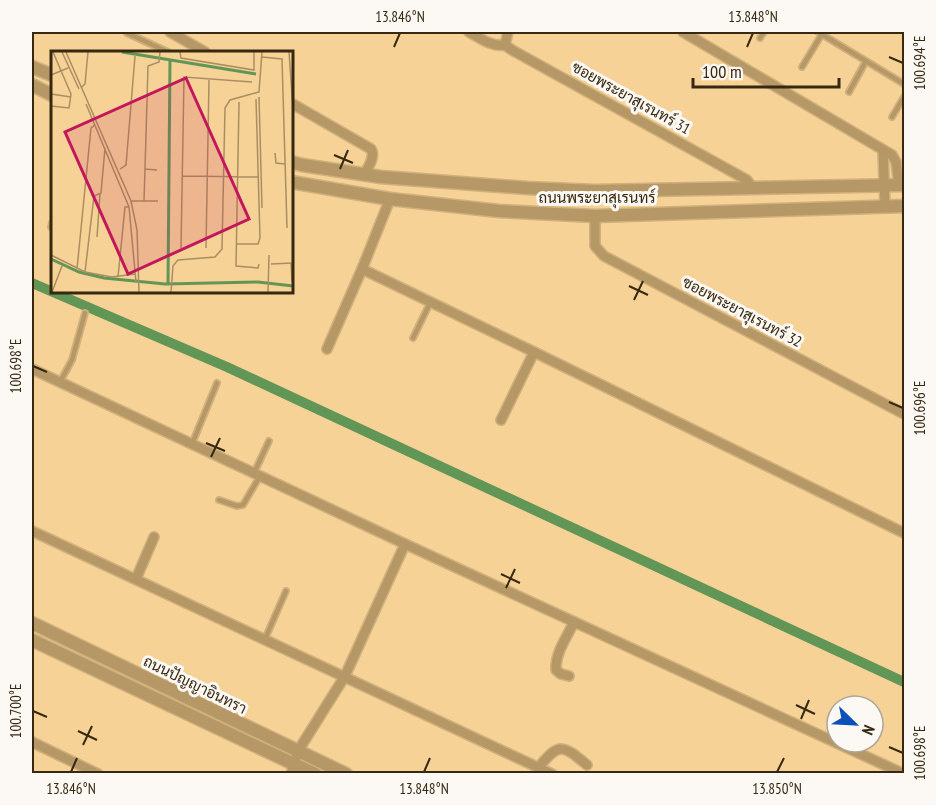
<svg xmlns="http://www.w3.org/2000/svg" width="936" height="805" font-family="'PT Sans Narrow',Sarabun,sans-serif">
  <rect width="100%" height="100%" fill="#f6d297"/>
  <g fill="none" stroke-linecap="round" stroke-linejoin="round">
    <polyline stroke="#629657" stroke-width="10" points="32,283 227,367 904,682"/>
    <defs>
      <g id="service">
        <polyline points="818,32 904,84"/>
        <polyline points="127,33 168,52"/>
        <polyline points="760,38 764,32"/>
        <polyline points="802,67 822,34"/>
        <polyline points="849,92 866,61"/>
        <polyline points="892,117 904,97"/>
        <polyline points="51,227 52,223"/>
        <polyline points="413,338 430,303"/>
        <polyline points="60,382 72,360 85,313"/>
        <polyline points="192,444 217,383"/>
        <polyline points="254,473 269,441"/>
        <polyline points="219,500 237,506 243,505 260,476"/>
        <polyline points="265,639 286,591"/>
      </g>
      <g id="minor">
        <polyline points="170,32 205,52"/>
        <path d="M469,32C480,38 491,47 505,45"/>
        <polyline points="508,32 505,45 512,50 747,180 752,187"/>
        <polyline points="683,32 892,155 896,162 899,185"/>
        <path d="M291,103L371,149C376,157 368,167 364,175"/>
        <polyline points="883,150 885,206"/>
        <polyline points="595,216 595,246 604,256 904,414"/>
        <polyline points="362,269 534,352 501,420"/>
        <polyline points="327,349 362,269 390,199"/>
        <polyline points="534,352 904,533"/>
        <polyline points="32,369 405,544 904,774"/>
        <polyline points="32,531 552,774"/>
        <polyline points="136,579 154,537"/>
        <path d="M569,676L561,674L556,670C555,653 567,637 574,622"/>
        <polyline points="32,742 98,774"/>
        <path d="M539,767C559,742 563,745 587,765"/>
        <polyline points="291,774 298,751 345,676 405,544"/>
      </g>
      <g id="tertiary">
        <polyline points="32,67 52,75"/>
        <polyline points="32,85 52,95"/>
        <polyline points="291,162 302,165 381,177 527,188 595,191 904,185"/>
        <polyline points="291,182 390,199 499,211 595,216 904,206"/>
        <polyline points="32,623 346,774"/>
        <polyline points="32,640 315,774"/>
      </g>
    </defs>
    <use href="#service" stroke="#d0b07c" stroke-width="8"/>
    <use href="#minor" stroke="#d0b07c" stroke-width="12"/>
    <use href="#tertiary" stroke="#d0b07c" stroke-width="15"/>
    <use href="#service" stroke="#b69866" stroke-width="4.5"/>
    <use href="#minor" stroke="#b69866" stroke-width="9"/>
    <use href="#tertiary" stroke="#b69866" stroke-width="12"/>
  </g>
  <path fill="none" stroke="#372911" stroke-width="2" d="M394,47L400,33M747,47L753,33M889,57L903,63M334,155L353,163M340,169L348,150M629,286L648,295M634,300L643,281M33,366L47,372M889,402L903,408M206,443L225,451M211,457L220,438M501,574L520,583M506,588L515,569M796,705L815,714M33,711L47,717M801,719L809,700M78,731L97,740M83,745L92,726M889,747L903,753M71,772L77,758M424,772L430,758M777,772L784,758"/>
  <g text-anchor="middle" stroke-width="6" stroke-linejoin="round" paint-order="stroke">
    <g font-size="15" fill="#372911" stroke="#fcf8f3">
      <text transform="translate(631 98) rotate(29)" y="5">ซอยพระยาสุเรนทร์ 31</text>
      <text x="597" y="203">ถนนพระยาสุเรนทร์</text>
      <text transform="translate(742 312) rotate(28)" y="5">ซอยพระยาสุเรนทร์ 32</text>
      <text transform="translate(195 685) rotate(26)" y="5">ถนนปัญญาอินทรา</text>
    </g>
  </g>
  <g transform="translate(51 51)">
    <rect width="242" height="242" fill="#f6d297"/>
    <path fill="none" stroke="#629657" stroke-width="3" d="M71,1L205,23M0,208L28,221L53,227L114,233L207,231L242,235M117,233L119,8"/>
    <path fill="none" stroke="#aa8e61" stroke-width="1.5" d="M11,1L28,38M15,1L80,150L86,179L88,241M129,1L130,7L203,19V1M238,1L242,58M211,6L231,8L236,177M0,24L17,17M30,37L34,33L37,1M0,43L20,46M208,46L211,157M188,51L185,215L207,217L208,213M35,53L78,156L85,231M0,55L18,57L20,43L2,1M224,102L225,112L234,113M69,118L75,114L84,5M94,118L97,15L108,11L109,1M131,125L207,126M80,150H107M93,150L94,118L106,119M46,186L49,143M186,193H207L209,187L205,48M130,197L133,26L201,31M155,197L158,29M0,204L34,221L61,226L84,223M240,212L241,230M220,213L242,212M26,218L40,77L44,74M34,221L43,145L50,142L54,97M67,226L74,156H78M1,241L11,215M120,241L122,215L127,209L164,206L171,198L174,57L179,49L208,41L211,1M217,241L218,204"/>
    <path fill="#c2185b" fill-opacity="0.15" stroke="#c2185b" stroke-width="3" d="M135,27L198,168L77,223L14,81Z"/>
    <rect width="242" height="242" fill="none" stroke="#372911" stroke-width="3"/>
  </g>
  <rect width="936" height="805" fill="none" stroke="#fcf8f3" stroke-width="66"/>
  <g transform="translate(855 724) rotate(114)"><circle r="28" fill="#fcf8f3" stroke="#ada599" stroke-width="1.5"/>
  <path d="M0-4.5L10 22L0 15L-10 22Z" fill="#0b50ba"/>
  <text y="-9" font-size="16" font-weight="bold" text-anchor="middle" fill="#372911">N</text>
  </g>
  <path d="M693 78v9h146v-9" fill="none" stroke="#372911" stroke-width="3"/>
  <text x="702" y="78" font-size="18" fill="#372911" stroke="#fcf8f3" stroke-width="4.5" paint-order="stroke">100 m</text>
  <rect x="33" y="33" width="870" height="739" fill="none" stroke="#372911" stroke-width="2"/>
  <g font-size="15" text-anchor="middle" fill="#372911">
    <text x="400" y="22">13.846°N</text>
    <text x="753" y="22">13.848°N</text>
    <text transform="translate(920 63) rotate(-90)" y="5">100.694°E</text>
    <text transform="translate(16 366) rotate(-90)" y="5">100.698°E</text>
    <text transform="translate(920 408) rotate(-90)" y="5">100.696°E</text>
    <text transform="translate(16 711) rotate(-90)" y="5">100.700°E</text>
    <text transform="translate(920 753) rotate(-90)" y="5">100.698°E</text>
    <text x="71" y="794">13.846°N</text>
    <text x="424" y="794">13.848°N</text>
    <text x="777" y="794">13.850°N</text>
  </g>
</svg>
